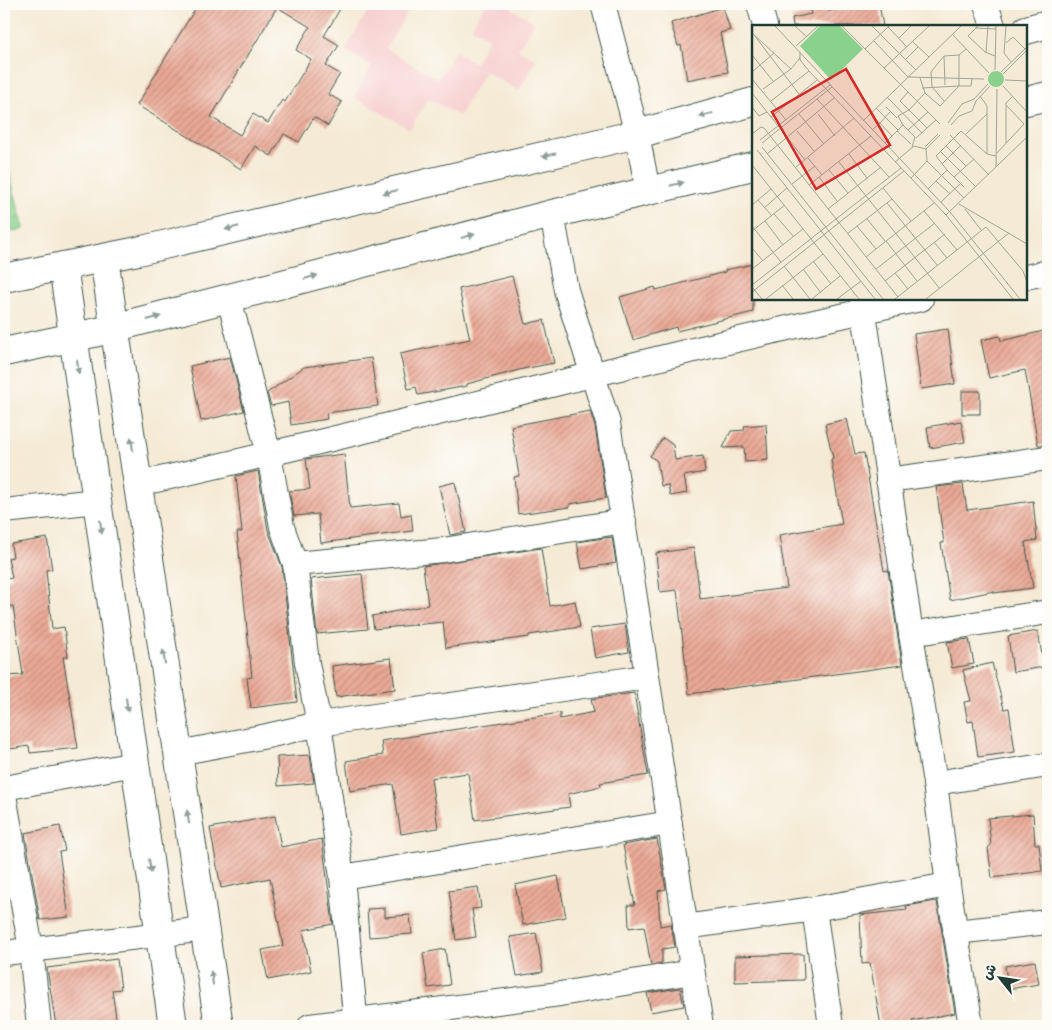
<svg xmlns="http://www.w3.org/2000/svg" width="1052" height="1030" font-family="'Architects Daughter','Playpen Sans Arabic',sans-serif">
  <defs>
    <pattern id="park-crowns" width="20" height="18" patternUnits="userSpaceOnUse" patternTransform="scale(1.25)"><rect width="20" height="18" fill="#89d18d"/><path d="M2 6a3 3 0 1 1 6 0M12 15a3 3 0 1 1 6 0" fill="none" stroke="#6fab74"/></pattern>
    <pattern id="building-hatch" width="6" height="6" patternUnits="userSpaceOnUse" patternTransform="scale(1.25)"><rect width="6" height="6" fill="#eba996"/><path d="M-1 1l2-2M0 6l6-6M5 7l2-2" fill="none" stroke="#be8b7b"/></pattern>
  </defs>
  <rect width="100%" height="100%" fill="#fdfcf7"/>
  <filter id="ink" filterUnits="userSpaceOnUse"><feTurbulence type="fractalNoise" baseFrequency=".02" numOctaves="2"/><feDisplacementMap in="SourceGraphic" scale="10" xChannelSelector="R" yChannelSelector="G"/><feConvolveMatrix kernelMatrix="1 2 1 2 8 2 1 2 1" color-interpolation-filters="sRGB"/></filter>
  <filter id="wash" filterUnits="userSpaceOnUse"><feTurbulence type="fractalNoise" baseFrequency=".0096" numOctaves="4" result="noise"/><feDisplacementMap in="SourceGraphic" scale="20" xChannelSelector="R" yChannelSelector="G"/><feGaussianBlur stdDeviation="1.12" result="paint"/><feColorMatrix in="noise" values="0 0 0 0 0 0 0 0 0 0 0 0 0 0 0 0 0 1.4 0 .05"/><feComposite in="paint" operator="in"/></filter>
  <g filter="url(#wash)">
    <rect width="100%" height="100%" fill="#f5ead5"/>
    <polygon fill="#f7d0d0" points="368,4 412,4 386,49 438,79 455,51 475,63 489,38 471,28 485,4 513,4 511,8 534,22 518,49 536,60 519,91 485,71 459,116 428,98 410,129 354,97 372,66 345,50 371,6"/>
    <polygon fill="url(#park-crowns)" stroke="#548760" points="4,153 24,229 4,233"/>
    <g id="blocks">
      <g fill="url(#building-hatch)" fill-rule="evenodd">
        <path d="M198,4H343L324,36L339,45L326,66L340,74L328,94L342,102L328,126L314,117L299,142L284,134L271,156L255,146L241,169L137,105ZM277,7L310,27L296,50L311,59L285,102L282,100L268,123L253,114L240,135L211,117Z"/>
        <polygon points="809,4 828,4 829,11 862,4 879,4 883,26 793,26 792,18 811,14"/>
        <polygon points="723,7 730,30 720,33 728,72 687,80 681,45 678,46 671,23"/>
        <polygon points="753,264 753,312 677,331 676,327 633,340 620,297 655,287 656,290 725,272 725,270"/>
        <polygon points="512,276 525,324 544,320 554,363 523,369 467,384 467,386 418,395 416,387 408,389 400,354 470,339 459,289"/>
        <polygon points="948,329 955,384 921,389 914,334"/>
        <polygon points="1048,330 1048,445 1038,445 1025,370 989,378 981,340 1000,336 1001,341"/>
        <polygon points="230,357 244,411 201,421 190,366"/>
        <polygon points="371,358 378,406 326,413 327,419 291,425 288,402 271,406 267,393 304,367"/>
        <rect x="962" y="391" width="18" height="23"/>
        <polygon points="590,411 595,426 606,498 570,504 570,507 518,514 514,477 519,476 511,426"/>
        <polygon points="847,419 855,454 864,453 884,571 888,570 902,665 689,694 677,590 660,592 656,553 694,548 700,599 787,588 779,535 842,524 831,459 833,458 825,424"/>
        <polygon points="961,421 965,442 930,448 927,427"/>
        <polygon points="766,424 768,460 745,462 744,447 723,448 731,431 745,430 744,426"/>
        <polygon points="663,438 673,445 675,460 703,456 705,472 684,476 687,493 670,496 668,485 661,486 657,461 650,456"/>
        <polygon points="344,454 350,508 399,503 401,516 411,514 413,531 321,543 318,514 294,516 289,491 310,489 306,459"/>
        <polygon points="258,471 268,530 282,567 297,702 251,708 247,678 252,677 237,532 242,532 236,476"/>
        <polygon points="455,482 466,532 450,535 439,486"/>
        <polygon points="963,484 967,510 1033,501 1037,540 1025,542 1033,588 994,593 994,591 950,600 941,543 944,543 936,487"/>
        <polygon points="612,537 616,563 582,569 577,542"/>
        <polygon points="47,538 52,569 46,570 52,629 64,627 68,657 63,657 78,748 30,753 29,746 4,750 4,676 23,675 13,606 9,606 6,579 12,578 8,558 13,557 11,544"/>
        <polygon points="541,548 550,606 575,601 580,627 529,635 529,637 446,648 443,622 374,629 372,616 428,605 423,566"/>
        <polygon points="362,574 368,629 317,634 311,579"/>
        <polygon points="625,624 629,652 595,658 590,629"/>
        <polygon points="1038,631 1044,667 1013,672 1008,636"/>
        <polygon points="969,639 974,664 952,668 947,642"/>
        <polygon points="391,658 395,689 336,697 332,666"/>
        <polygon points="992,663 1004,709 1009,708 1015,752 978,757 973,721 968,722 964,702 971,701 963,670"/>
        <polygon points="634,693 648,775 600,783 601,786 568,794 570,807 475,820 468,773 431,778 438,828 401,834 393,784 350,791 346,761 383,755 381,741 560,713 560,719 594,712 591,699"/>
        <polygon points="310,755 314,783 278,786 277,757"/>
        <polygon points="1033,814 1035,844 1039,844 1042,871 992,878 988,848 991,845 988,818"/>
        <polygon points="275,816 281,847 322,839 333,924 303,930 311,971 268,980 262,950 283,946 270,878 221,888 210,828"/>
        <polygon points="60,826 65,851 59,852 69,917 40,920 25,833"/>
        <polygon points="657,839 666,889 658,891 660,926 671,924 675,947 662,949 662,963 651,965 644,926 629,928 628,905 635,905 623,845"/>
        <polygon points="558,876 566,917 523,925 515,885"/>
        <polygon points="478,887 481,908 472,909 476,937 456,940 449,891"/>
        <polygon points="937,901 955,1013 912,1021 914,1026 881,1026 870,963 862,964 860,915 907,910 906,906"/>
        <polygon points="385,908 385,917 410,915 412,934 369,937 367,909"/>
        <polygon points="536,933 543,972 517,976 510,937"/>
        <polygon points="445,949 450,985 428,988 423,953"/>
        <polygon points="803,954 804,980 735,982 735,956"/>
        <polygon points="117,959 121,989 112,990 117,1024 56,1026 47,968"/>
        <polygon points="1035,961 1039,984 1008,989 1005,966"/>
        <polygon points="680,988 684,1006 651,1012 647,993"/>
      </g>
    </g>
  </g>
  <g filter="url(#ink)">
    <use href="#blocks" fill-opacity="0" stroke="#3f574c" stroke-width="1"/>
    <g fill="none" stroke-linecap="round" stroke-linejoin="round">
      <defs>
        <g id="street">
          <polyline points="603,4 637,134 648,191"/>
          <polyline points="759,4 765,26"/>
          <polyline points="986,4 993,26"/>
          <polyline points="552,214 566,290 608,423 701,1026"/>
          <polyline points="1026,277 1048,272"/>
          <polyline points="229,298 269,455 282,527 295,564 307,663 319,724 342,877 356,1026"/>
          <polyline points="862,299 911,634 935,783 948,885 971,1026"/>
          <polyline points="888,480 1048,458"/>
          <path d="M138,484C400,427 658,353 921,299"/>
          <polyline points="4,511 97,501"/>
          <polyline points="295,564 443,550 624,521"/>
          <polyline points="911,634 1048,612"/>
          <polyline points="178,753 267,736 319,724 646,677"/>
          <polyline points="935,783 1048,765"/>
          <polyline points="4,788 135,764"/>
          <polyline points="4,795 31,949 39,1026"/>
          <polyline points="342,877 670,823"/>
          <polyline points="814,909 831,1026"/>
          <polyline points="685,927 814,909 948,885"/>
          <polyline points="955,932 1048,922"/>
          <polyline points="4,953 205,929"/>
          <polyline points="310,1026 560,994 692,972"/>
        </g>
        <g id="secondary">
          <polyline points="1026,30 1048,24"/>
          <polyline points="1026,101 1048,96"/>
          <polyline points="104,258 219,1026"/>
          <polyline points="63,266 173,1026"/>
          <polyline points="4,278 138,251 637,134 753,102"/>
          <polyline points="4,352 98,332 552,214 753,166"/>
        </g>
      </defs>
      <use href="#street" stroke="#3f574c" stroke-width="26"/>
      <use href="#secondary" stroke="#3f574c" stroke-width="30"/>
      <use href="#street" stroke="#fff" stroke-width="24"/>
      <use href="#secondary" stroke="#fff" stroke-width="28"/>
    </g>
    <defs><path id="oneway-solid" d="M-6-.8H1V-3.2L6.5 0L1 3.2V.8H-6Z" transform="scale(1.25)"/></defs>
    <g fill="#8f9e9a">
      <use href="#oneway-solid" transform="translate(706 115) rotate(165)"/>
      <use href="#oneway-solid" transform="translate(549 155) rotate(167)"/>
      <use href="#oneway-solid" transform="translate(677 184) rotate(-14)"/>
      <use href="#oneway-solid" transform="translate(390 192) rotate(167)"/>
      <use href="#oneway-solid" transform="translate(232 228) rotate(167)"/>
      <use href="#oneway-solid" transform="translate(468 236) rotate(-15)"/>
      <use href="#oneway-solid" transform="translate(311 277) rotate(-15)"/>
      <use href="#oneway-solid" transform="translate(154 318) rotate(-15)"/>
      <use href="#oneway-solid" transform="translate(78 367) rotate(82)"/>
      <use href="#oneway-solid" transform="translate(132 444) rotate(-99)"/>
      <use href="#oneway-solid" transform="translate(101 527) rotate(82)"/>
      <use href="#oneway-solid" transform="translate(164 657) rotate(-98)"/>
      <use href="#oneway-solid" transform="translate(127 705) rotate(82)"/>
      <use href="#oneway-solid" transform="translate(188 817) rotate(-99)"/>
      <use href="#oneway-solid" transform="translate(150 866) rotate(82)"/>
      <use href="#oneway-solid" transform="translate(212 978) rotate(-99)"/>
    </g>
  </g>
  <g transform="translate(752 25)">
    <rect width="275" height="275" fill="#f5ead5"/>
    <path d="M68,1H88L111,24L79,55L48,21ZM236 54a8 8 0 1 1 16 0a8 8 0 1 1-16 0Z" fill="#89d18d"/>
    <path fill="none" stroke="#9fa595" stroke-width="1" d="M23,1L198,187L268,274M43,1L55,12M90,1L188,99M120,1L164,45M226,1L216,11L233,27L243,31M254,1L252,28L259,37M136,2L154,21M223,3L244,4M0,8L39,44M200,9L237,48M2,10L47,69M147,13L159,1M122,16L156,52L232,54M160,16L177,32M254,18L261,12L273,24M44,21L66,1M113,24L137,1M48,27V35L57,46L194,190L261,274M234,27L236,1M0,30L21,56M154,34L166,22M132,43L177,1M243,45L244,1M0,47L22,28M249,47L275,22M251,49L275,25M0,54L34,95M253,55L275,56M193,60L192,31L207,30L214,24M251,61L275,87M170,63L207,61V30M11,64L39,44L48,33M156,67L148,76L175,103M0,68L53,135M173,68L188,81L207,61H219L220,53M228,71L235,81V129L244,131M135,72L170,108M65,74L137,152M19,76L57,46M192,76L180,62L179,47L192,31M0,82L7,91L15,87M134,82L145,93M124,83L146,105M138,87L128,98L140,111M47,89L72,119M66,89L83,111M19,92L65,55M111,96L209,1M196,98L210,79L222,74L236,59M151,100L146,91L157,85L173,68L168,53M199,100L207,91L220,86L224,76L238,61M120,105L128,98L123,94M156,105L176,87M45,106L63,127M145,106L159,119M0,109L9,102L12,103L146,272M214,109L235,89M198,110L237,150M164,113L184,95M8,115L78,60M10,118L80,62M133,118L151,100L163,112L160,122M254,118V78L261,71M194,121L214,141M10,122L131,274M173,122L186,109M174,124L188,110M5,125L123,274M188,126L224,162M245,128L272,99L254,80M15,129L82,73M97,129L115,153M56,133L70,150M175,136L212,173M87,137L188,264M143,137L162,121L174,124L175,136L159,153M190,139L209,120M0,140L107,274M244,142L245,64M43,143L102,93M77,145L96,168M195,145L212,162M67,152L85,176M202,152L222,134M184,156L198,169M40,159L63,141M57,160L119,111M176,164L195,145L184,131L209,106L235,129M140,174L159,196M6,175L20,191M189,177L209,158M135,178L185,240M207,179L275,219M0,180L19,164M12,183L35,163M76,184L129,142M213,184L229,205M172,186L205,225M22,189L42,212M194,190L275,112M115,194L133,216M13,196L31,220M0,201L29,237M105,201L124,224M0,206L33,180M95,209L140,174L131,163M134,216L165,256M182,217L195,233M0,223L11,236M114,232L182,178M61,236L79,259M32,241L58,274M0,244L51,204M51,244L69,268M124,244L183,198M143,248L156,264M133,256L193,209M0,260L149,143M30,260L41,274M0,262L10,274M0,267L152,146M14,274L71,229M60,274L88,251M85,274L109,256M143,274L234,202L271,246L275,257M174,274L257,208"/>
    <path fill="#d62828" fill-opacity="0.15" stroke="#d62828" stroke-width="2.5" d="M94,44L138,120L64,164L20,87Z"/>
    <rect width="275" height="275" fill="none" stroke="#1f3d34" stroke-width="2.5"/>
  </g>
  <rect width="1052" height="1030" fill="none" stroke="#fdfcf7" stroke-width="20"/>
  <g transform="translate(1000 978) rotate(300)" stroke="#fdfcf7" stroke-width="4" paint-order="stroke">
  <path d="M0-4L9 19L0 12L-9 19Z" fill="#1f3d34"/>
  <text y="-8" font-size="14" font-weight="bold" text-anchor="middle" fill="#1f3d34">ش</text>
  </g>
</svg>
